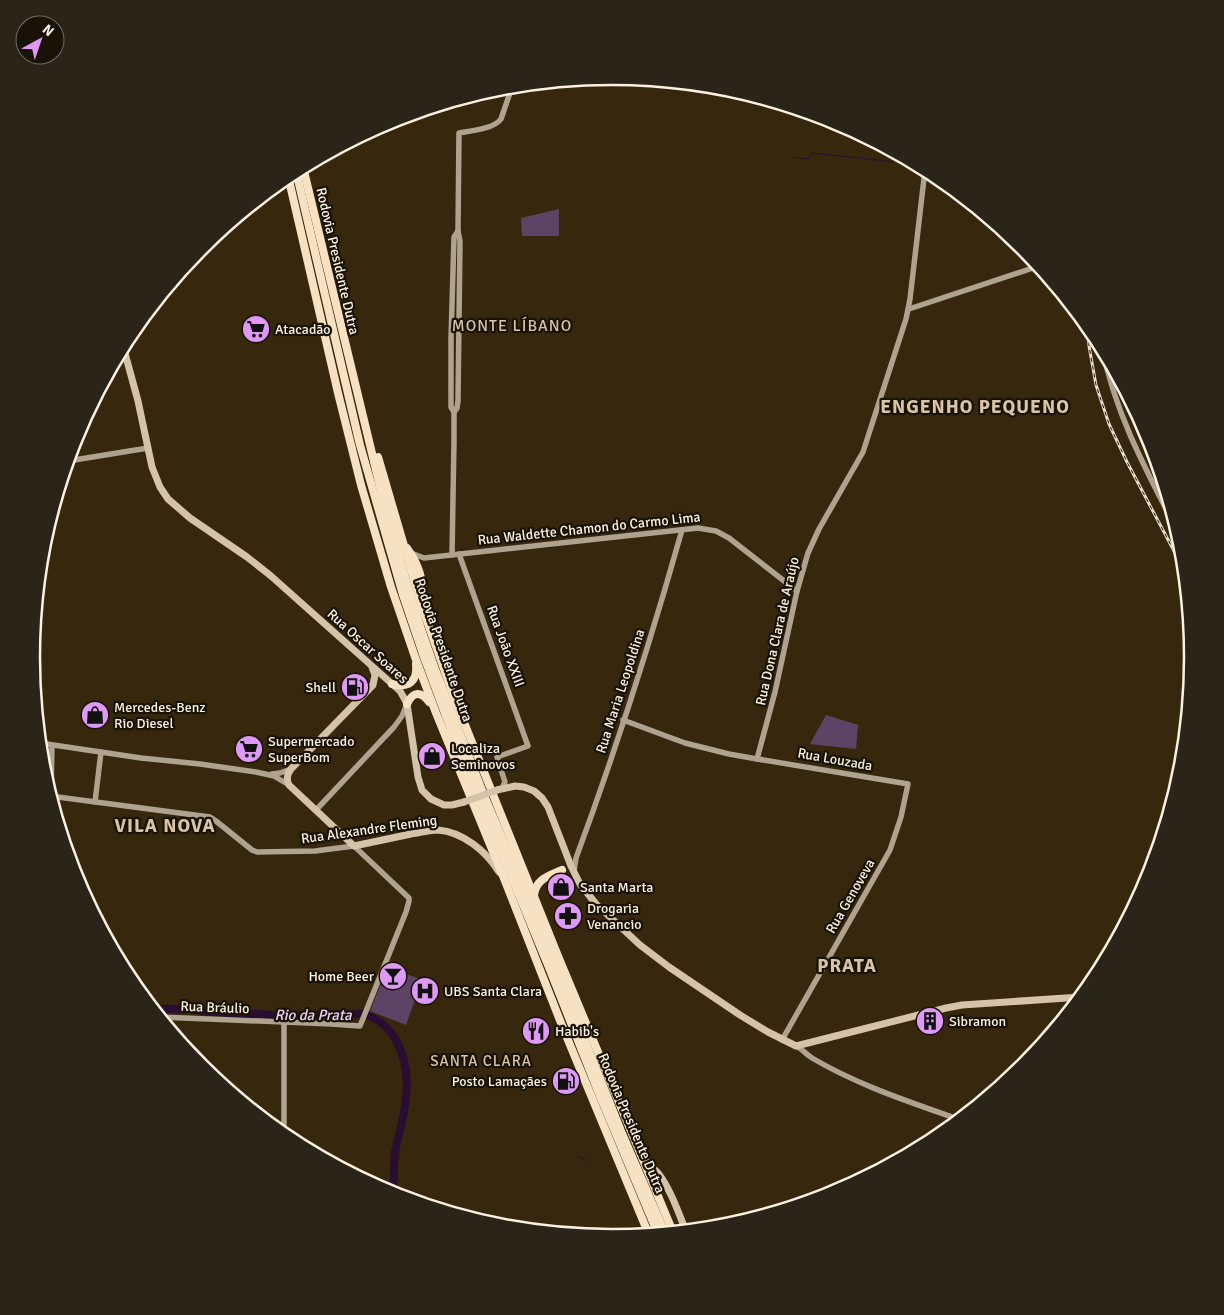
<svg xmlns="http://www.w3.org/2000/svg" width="1224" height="1315" font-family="Signika,sans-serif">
  <rect width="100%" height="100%" fill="#37280d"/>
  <g fill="#5d4365">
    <polygon points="559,209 559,236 522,236 521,218"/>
    <polygon points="826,715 858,725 856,749 810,744"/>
    <polygon points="388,967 422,980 406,1025 370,1011"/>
  </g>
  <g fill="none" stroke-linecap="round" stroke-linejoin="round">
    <g stroke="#2a0d32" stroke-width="1">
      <polyline points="793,157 808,159 812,153 915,164"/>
      <polyline points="578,1156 587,1161"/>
    </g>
    <path stroke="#2a0d32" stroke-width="8" d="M152,1009H192L209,1012L275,1015L363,1014C376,1018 389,1027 396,1040C411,1068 408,1096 401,1126C399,1135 396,1144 395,1153C393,1167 394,1181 394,1195"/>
    <g stroke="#afa28e" stroke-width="5.5">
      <polyline points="909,309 1039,266"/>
      <path d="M1102,347C1115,414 1147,472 1178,532"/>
      <path d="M454,412L457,408L458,401L460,241L458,231L459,133C470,131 494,129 501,119L512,87"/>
      <polyline points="68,461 148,448"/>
      <polyline points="411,553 424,558 698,528 716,531 729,538 797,591"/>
      <polyline points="459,554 528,746 497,757 505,782 502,788"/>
      <polyline points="452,555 454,441 454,412 451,407 451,339 454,237 458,231"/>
      <polyline points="623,720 685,743 729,754 757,759 908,784 901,817 890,850 782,1040"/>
      <polyline points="40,743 141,758 200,764 256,772 274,776 289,785"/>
      <polyline points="757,759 775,692 797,591 808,553 819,529 863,452 906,319 910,299 925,170"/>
      <polyline points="272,774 280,773 291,769"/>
      <polyline points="50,796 210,817 216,821 252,850 257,852 315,851 354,846 409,898 409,901 406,912 360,1026 331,1024 159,1017"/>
      <polyline points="51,796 52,745"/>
      <polyline points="95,802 101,752"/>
      <polyline points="316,810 394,727 402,716 407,704"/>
      <path d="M574,871L576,858C616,750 651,640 682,530"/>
      <path d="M796,1046C802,1049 806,1054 812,1058C856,1084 904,1100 952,1117L958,1121"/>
      <polyline points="284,1136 284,1023"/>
    </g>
    <g stroke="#d4c3a9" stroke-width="7">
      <polyline points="123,346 138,401 152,467 160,487 168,499 190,518 247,557 271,576 400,691 404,698 407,704 418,777 422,790 431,799 444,805 452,805 464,802"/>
      <path d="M372,667L375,675L373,685L291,769C287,774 286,779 289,785L354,846C373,842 392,838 411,834C420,833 429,830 438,830C463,832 486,851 499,872"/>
      <polyline points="497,790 515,786 524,787 534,791 542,798 548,807 571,866 580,884 596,904 640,945 669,967 740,1015 768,1032 796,1046 946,1008 962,1005 1081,997"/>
      <path d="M644,1159C648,1164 653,1168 658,1173C671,1190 678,1212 686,1231"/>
    </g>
    <g stroke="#f6e2c2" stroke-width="8">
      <polyline points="303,167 383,499 407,584 421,629 435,669 483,793 532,908 621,1131 665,1233"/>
      <polyline points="296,171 360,445 403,595 423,654 455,740 550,970 600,1096 658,1234"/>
      <polyline points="288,176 338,393 361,485 391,587 415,657 436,713 505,881 563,1028 649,1235"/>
      <polyline points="378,457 422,607 455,700 558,956 673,1232"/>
      <path d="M407,548C418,563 424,581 423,600"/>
      <path d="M392,684C408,688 418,682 416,664"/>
      <path d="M407,704C413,691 421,691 429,702"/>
      <path d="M534,896C535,879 549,876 562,870"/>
    </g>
    <defs>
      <polyline id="rail" points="1088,326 1089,346 1096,385 1109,424 1127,462 1184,570"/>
    </defs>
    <use href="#rail" stroke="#e7ddcc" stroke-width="3"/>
    <use href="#rail" stroke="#191207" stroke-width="1" stroke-dasharray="4" stroke-linecap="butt"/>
    <polyline stroke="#d4c3a9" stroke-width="7" points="464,802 497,790"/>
  </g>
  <defs>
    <symbol id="supermarket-disc" viewBox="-11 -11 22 22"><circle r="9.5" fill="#dd99f3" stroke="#191207"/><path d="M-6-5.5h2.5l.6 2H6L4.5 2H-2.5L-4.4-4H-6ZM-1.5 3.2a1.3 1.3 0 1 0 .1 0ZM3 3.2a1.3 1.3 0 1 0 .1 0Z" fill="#111"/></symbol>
    <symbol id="fuel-disc" viewBox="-11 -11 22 22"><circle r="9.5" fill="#dd99f3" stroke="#191207"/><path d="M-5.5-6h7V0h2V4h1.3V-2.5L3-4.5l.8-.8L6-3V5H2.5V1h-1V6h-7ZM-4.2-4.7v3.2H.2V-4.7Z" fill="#111"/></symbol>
    <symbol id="shop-disc" viewBox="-11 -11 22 22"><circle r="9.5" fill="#dd99f3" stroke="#191207"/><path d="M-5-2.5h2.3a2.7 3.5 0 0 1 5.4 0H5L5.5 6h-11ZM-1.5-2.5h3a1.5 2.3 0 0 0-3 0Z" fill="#111"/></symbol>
    <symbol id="pharmacy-disc" viewBox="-11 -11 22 22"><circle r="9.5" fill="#dd99f3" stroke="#191207"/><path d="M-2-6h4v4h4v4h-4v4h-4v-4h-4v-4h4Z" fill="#111"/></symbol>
    <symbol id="bar-disc" viewBox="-11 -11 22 22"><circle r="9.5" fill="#dd99f3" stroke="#191207"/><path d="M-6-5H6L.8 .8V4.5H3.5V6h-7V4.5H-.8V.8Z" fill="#111"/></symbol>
    <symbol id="hospital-disc" viewBox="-11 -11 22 22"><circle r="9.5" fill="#dd99f3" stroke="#191207"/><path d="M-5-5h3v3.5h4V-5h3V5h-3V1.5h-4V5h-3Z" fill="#111"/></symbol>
    <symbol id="building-disc" viewBox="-11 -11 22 22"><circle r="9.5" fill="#dd99f3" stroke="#191207"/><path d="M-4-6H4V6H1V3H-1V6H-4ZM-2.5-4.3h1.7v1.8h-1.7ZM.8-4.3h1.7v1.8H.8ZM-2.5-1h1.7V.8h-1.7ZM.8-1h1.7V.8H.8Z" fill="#111"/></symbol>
    <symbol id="restaurant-disc" viewBox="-11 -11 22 22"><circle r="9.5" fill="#dd99f3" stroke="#191207"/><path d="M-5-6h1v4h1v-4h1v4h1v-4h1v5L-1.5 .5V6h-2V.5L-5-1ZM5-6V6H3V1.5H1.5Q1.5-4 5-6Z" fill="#111"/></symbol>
  </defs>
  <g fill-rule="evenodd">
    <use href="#supermarket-disc" x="240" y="313" width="32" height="32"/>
    <use href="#fuel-disc" x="339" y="671" width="32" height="32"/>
    <use href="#shop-disc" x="79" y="699" width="32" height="32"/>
    <use href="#supermarket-disc" x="233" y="733" width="32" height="32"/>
    <use href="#shop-disc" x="416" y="740" width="32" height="32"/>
    <use href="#shop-disc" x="545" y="871" width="32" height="32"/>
    <use href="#pharmacy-disc" x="552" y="900" width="32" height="32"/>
    <use href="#bar-disc" x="377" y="960" width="32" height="32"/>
    <use href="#hospital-disc" x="409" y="975" width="32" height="32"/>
    <use href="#building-disc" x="914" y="1005" width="32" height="32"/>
    <use href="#restaurant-disc" x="520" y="1015" width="32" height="32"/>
    <use href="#fuel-disc" x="550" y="1065" width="32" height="32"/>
  </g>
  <g text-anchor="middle" stroke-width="4.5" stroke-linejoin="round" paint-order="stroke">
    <g font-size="14" fill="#fbf1e2" stroke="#191207">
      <text transform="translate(338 261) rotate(77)" y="5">Rodovia Presidente Dutra</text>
      <text transform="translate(589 528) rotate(-6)" y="5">Rua Waldette Chamon do Carmo Lima</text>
      <text transform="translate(777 631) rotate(-77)" y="5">Rua Dona Clara de Araújo</text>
      <text transform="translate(368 646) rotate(42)" y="5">Rua Oscar Soares</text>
      <text transform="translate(506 646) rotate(70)" y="5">Rua João XXIII</text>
      <text transform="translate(444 650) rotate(71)" y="5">Rodovia Presidente Dutra</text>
      <text transform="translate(620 691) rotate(-72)" y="5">Rua Maria Leopoldina</text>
      <text transform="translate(835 759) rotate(10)" y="5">Rua Louzada</text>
      <text transform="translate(369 829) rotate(-8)" y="5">Rua Alexandre Fleming</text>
      <text transform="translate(850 896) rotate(-60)" y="5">Rua Genoveva</text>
      <text transform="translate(215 1007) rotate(2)" y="5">Rua Bráulio</text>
      <text transform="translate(632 1123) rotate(67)" y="5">Rodovia Presidente Dutra</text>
    </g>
    <g font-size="14" fill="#fbf1e2" stroke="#191207" text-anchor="start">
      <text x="275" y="334">Atacadão</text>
      <text x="336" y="692" text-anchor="end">Shell</text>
      <text x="114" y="712">Mercedes-Benz<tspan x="114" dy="16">Rio Diesel</tspan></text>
      <text x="268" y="746">Supermercado<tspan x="268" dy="16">SuperBom</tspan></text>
      <text x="451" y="753">Localiza<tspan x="451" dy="16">Seminovos</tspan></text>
      <text x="580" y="892">Santa Marta</text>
      <text x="587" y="913">Drogaria<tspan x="587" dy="16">Venancio</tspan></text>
      <text x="374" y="981" text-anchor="end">Home Beer</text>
      <text x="444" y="996">UBS Santa Clara</text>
      <text x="949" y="1026">Sibramon</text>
      <text x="555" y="1036">Habib's</text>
      <text x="547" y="1086" text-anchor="end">Posto Lamaçães</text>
    </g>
    <g font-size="15" font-style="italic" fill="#edcff7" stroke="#191207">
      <text x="313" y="1020">Rio da Prata</text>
    </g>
    <g font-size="15" letter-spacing="1" fill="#d8c4a6" stroke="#191207">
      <text x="481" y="1066">SANTA CLARA</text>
    </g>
    <g font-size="16" letter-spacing="1" fill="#d8c4a6" stroke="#191207">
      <text x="512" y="331">MONTE LÍBANO</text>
    </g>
    <g font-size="19" font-weight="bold" letter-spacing="1" fill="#d8c4a6" stroke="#191207">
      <text x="975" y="413">ENGENHO PEQUENO</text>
      <text x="165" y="832">VILA NOVA</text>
      <text x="847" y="972">PRATA</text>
    </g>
  </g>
  <path d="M0 0H1224V1315H0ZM40 657a572 572 0 1 1 1144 0a572 572 0 1 1-1144 0Z" fill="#2b2419" fill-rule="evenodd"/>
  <path fill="none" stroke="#fbf1e2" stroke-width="2.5" d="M40 657a572 572 0 1 1 1144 0a572 572 0 1 1-1144 0Z"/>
  <g transform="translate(40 40) rotate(40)"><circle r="24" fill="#191207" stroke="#736b5f"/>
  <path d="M0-4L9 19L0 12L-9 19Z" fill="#dd99f3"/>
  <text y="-8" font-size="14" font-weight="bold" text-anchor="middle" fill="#fbf1e2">N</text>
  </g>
</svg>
